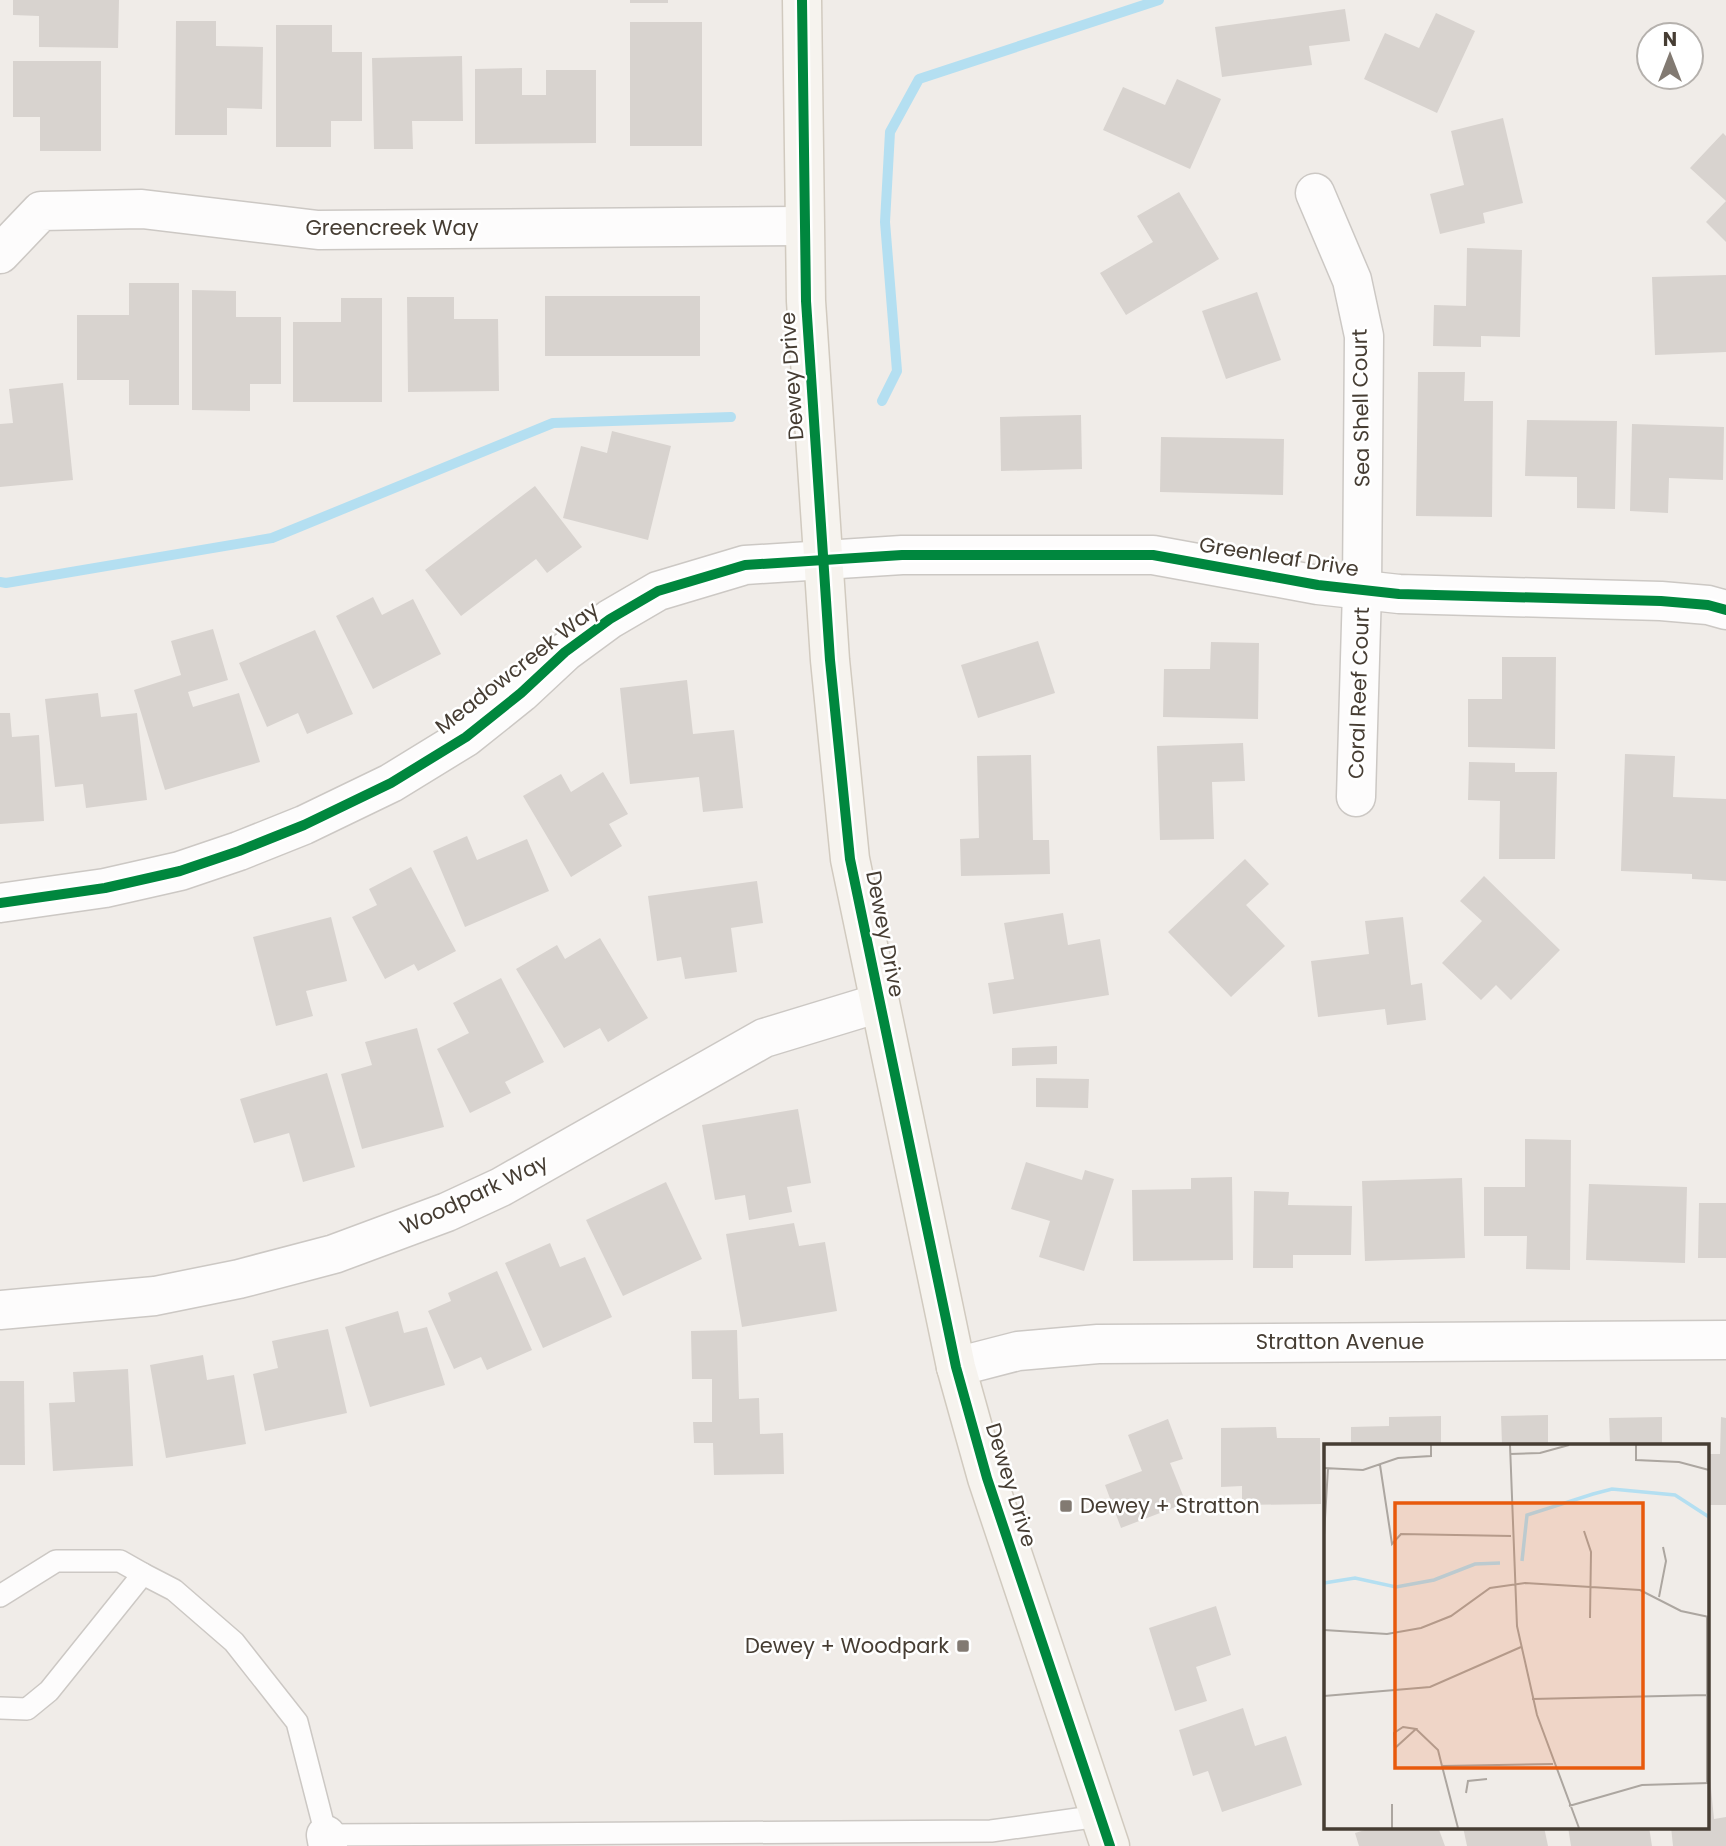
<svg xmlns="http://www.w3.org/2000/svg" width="1726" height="1846" font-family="Poppins,sans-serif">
  <rect width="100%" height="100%" fill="#f0ece8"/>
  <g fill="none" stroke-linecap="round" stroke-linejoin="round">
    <g stroke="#b4dff1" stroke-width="10">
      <polyline points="882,401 897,371 885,222 890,132 919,79 1159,0"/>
      <polyline points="0,582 6,583 272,538 553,423 731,417"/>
    </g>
  </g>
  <g fill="#d8d3cf">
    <polygon points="13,0 119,0 118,48 39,47 39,16 13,15"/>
    <rect x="630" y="0" width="38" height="3"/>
    <polygon points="1345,9 1350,41 1309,46 1312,65 1222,77 1215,27"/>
    <polygon points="1436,13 1475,31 1437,113 1364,79 1385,33 1419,48"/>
    <polygon points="176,21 216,21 216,46 263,47 262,109 227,108 227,135 175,135"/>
    <rect x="630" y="22" width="72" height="124"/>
    <polygon points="276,25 332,25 332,52 362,52 362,121 331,121 331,147 276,147"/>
    <polygon points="462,56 463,121 412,121 413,149 374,149 372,58"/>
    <polygon points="13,61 101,61 101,151 40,151 40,117 13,117"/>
    <polygon points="522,68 522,95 546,95 546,70 596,70 596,143 475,144 475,69"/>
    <polygon points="1177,79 1221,99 1190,169 1103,130 1123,87 1165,105"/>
    <polygon points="1503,118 1523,203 1483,213 1485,223 1440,234 1430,194 1464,185 1451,131"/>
    <polygon points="1723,133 1726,136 1726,242 1706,222 1726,201 1690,168"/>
    <polygon points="1179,192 1219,259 1126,315 1100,273 1153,242 1137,216"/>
    <polygon points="1467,248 1522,250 1520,337 1481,336 1481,347 1433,346 1434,305 1466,306"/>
    <polygon points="1726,275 1726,352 1655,355 1652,277"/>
    <polygon points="129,283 179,283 179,405 129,405 129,380 77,380 77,315 129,315"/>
    <polygon points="192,290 236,291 236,317 281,317 281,384 250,384 250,411 192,410"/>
    <polygon points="1257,292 1281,360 1226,379 1202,311"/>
    <rect x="545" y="296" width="155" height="60"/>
    <polygon points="407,297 454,297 454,319 498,319 499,391 408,392"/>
    <polygon points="341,298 382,298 382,402 293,402 293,322 341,322"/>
    <polygon points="1418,372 1465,372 1464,401 1493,401 1492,517 1416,516"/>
    <polygon points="63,383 73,480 0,487 0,424 13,423 9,389"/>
    <polygon points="1081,415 1082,469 1001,471 1000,417"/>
    <polygon points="1527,420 1617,421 1615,509 1577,508 1577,477 1525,476"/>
    <polygon points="1632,424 1724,427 1723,480 1669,478 1668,513 1630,511"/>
    <polygon points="612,431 671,446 648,540 563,518 581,446 607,453"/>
    <polygon points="1161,437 1284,439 1283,495 1160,492"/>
    <polygon points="535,486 582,547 547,573 536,559 461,616 425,570"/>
    <polygon points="373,597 382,615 413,599 441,654 373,689 336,616"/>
    <polygon points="213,629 228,680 188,692 193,707 239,693 260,762 165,790 134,690 181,675 171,641"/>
    <polygon points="315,630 353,714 307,734 298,713 267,727 239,663"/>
    <polygon points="1038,641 1055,693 978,718 961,665"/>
    <polygon points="1211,642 1259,643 1258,719 1163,717 1164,669 1210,669"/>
    <polygon points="1502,657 1556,657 1555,749 1468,747 1468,699 1502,699"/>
    <polygon points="687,680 693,734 734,730 743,808 703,812 699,777 630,784 620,688"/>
    <polygon points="98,693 101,717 137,713 147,800 86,808 83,784 55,787 45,699"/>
    <polygon points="0,713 10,713 12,737 39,735 44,821 0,824"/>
    <polygon points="1243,743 1245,781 1212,782 1214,839 1160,840 1157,746"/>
    <polygon points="1625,754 1675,756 1673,797 1726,799 1726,881 1692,879 1692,874 1621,871"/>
    <polygon points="1031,755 1033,840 1049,840 1050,874 961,876 960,839 979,838 977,756"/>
    <polygon points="1469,762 1515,763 1515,772 1557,772 1555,859 1499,859 1500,801 1468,800"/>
    <polygon points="603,772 628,814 609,824 622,846 571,877 523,796 561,774 571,792"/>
    <polygon points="467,836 477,860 527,839 549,891 465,927 433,851"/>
    <polygon points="1245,859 1269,884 1246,905 1285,946 1231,997 1168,932"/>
    <polygon points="411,867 456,951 418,971 414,964 385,979 352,917 377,905 369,889"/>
    <polygon points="1484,876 1560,950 1511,1000 1496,985 1481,1000 1442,963 1482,921 1460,901"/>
    <polygon points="757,881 763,923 731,928 737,972 685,979 681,957 657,961 648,896"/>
    <polygon points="1063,913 1068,945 1100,939 1109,995 993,1014 988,983 1014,979 1004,923"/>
    <polygon points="331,917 347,981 306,991 313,1016 276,1026 253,937"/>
    <polygon points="1403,917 1411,985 1422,983 1426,1020 1387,1025 1385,1009 1318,1017 1311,961 1369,954 1365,921"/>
    <polygon points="600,938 648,1018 608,1042 600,1028 564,1048 516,969 557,945 565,959"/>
    <polygon points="501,978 544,1062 505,1082 511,1093 470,1113 437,1049 469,1033 453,1003"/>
    <polygon points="417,1028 444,1127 362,1149 341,1074 372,1065 365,1042"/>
    <polygon points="1057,1046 1057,1064 1012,1066 1012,1048"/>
    <polygon points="327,1073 355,1167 303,1182 289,1133 254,1143 240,1099"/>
    <polygon points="1036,1078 1089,1079 1088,1108 1036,1107"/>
    <polygon points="798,1109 811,1183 787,1187 792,1212 749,1220 745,1195 715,1200 702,1125"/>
    <polygon points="1525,1139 1571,1140 1570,1270 1526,1269 1527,1236 1484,1236 1484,1187 1525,1187"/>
    <polygon points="1026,1162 1082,1180 1085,1170 1114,1179 1084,1271 1039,1257 1050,1221 1011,1209"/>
    <polygon points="1232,1177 1233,1260 1133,1261 1132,1190 1191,1189 1191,1178"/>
    <polygon points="1462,1178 1465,1258 1365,1261 1362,1181"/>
    <polygon points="666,1182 702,1259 623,1296 586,1220"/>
    <polygon points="1589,1184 1687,1187 1685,1263 1586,1260"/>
    <polygon points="1254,1191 1289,1192 1288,1205 1352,1206 1351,1255 1293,1255 1293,1268 1253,1268"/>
    <polygon points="1699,1203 1726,1203 1726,1258 1698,1258"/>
    <polygon points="794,1223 799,1246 825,1242 837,1311 742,1327 726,1234"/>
    <polygon points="550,1243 560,1267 585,1257 612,1317 543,1348 505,1263"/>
    <polygon points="497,1271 532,1350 487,1370 481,1357 454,1369 428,1311 451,1301 448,1293"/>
    <polygon points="398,1311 404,1333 427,1327 445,1385 370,1407 345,1327"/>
    <polygon points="328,1329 347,1413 265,1431 253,1374 278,1368 272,1341"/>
    <polygon points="737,1330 739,1399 759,1398 760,1434 783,1433 784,1474 714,1475 713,1443 694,1443 693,1422 712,1422 712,1379 692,1379 691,1331"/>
    <polygon points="203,1355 207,1380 234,1375 246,1444 166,1458 150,1365"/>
    <polygon points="128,1369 133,1466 53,1471 49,1403 75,1402 73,1372"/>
    <polygon points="0,1381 24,1381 25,1465 0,1465"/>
    <polygon points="1548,1415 1548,1445 1502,1445 1501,1416"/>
    <polygon points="1441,1416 1441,1445 1351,1445 1351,1427 1389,1426 1389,1417"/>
    <polygon points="1662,1417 1662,1445 1610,1445 1609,1418"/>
    <polygon points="1721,1417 1726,1418 1726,1505 1707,1505 1707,1454 1720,1454"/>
    <polygon points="1168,1419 1183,1459 1170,1463 1186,1503 1121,1528 1105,1485 1142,1471 1128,1435"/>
    <polygon points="1276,1427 1277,1438 1320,1438 1321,1504 1242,1505 1242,1486 1221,1487 1221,1428"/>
    <polygon points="1216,1606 1231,1655 1196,1667 1207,1701 1175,1711 1149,1628"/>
    <polygon points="1243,1708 1255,1746 1286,1736 1302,1785 1222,1812 1208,1771 1193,1776 1179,1730"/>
    <polygon points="1707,1768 1709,1768 1714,1819 1726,1817 1726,1846 1673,1846 1671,1827 1707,1827"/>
    <polygon points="1375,1827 1438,1827 1445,1846 1359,1846 1355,1833"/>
    <polygon points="1463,1827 1544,1827 1548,1846 1467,1846"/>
    <polygon points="1568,1827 1649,1827 1652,1846 1571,1846"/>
  </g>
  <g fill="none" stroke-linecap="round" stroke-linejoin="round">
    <defs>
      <g id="service">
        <polyline points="143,1574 174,1590 234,1642 297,1722 326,1835 991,1831 1099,1816"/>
        <polyline points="0,1596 56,1561 120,1561 143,1574 49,1691 27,1709 0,1708"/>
      </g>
      <g id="minor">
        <polyline points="1315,193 1352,280 1364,336 1362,590 1356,797"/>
        <polyline points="0,254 41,211 142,209 318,230 804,226"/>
        <polyline points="0,903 105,888 180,871 239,851 304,825 391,783 466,737 521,693 565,652 610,619 658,591 745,565 902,555 1153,555 1318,585 1399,594 1661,601 1708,605 1726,610"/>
        <polyline points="0,1310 155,1296 239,1279 334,1254 447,1212 501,1187 764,1038 879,1003"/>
        <polyline points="956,1367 1018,1351 1098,1344 1726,1340"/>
        <polyline points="326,1835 328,1846"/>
      </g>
      <polyline id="secondary" points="802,0 806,301 830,660 850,859 956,1367 987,1478 1110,1846"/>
    </defs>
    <use href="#service" stroke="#ccc8c4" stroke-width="24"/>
    <use href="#minor" stroke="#ccc8c4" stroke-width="41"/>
    <use href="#secondary" stroke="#d1cabf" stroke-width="41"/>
    <use href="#service" stroke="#fdfcfc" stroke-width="21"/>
    <use href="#minor" stroke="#fdfcfc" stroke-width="38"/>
    <use href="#secondary" stroke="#f6f3ee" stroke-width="38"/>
    <defs>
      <g id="cycleway">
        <polyline points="802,0 806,301 830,660 850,859 956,1367 987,1478 1110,1846"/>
        <polyline points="0,903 105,888 180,871 239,851 304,825 391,783 466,737 521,693 565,652 610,619 658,591 745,565 902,555 1153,555 1318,585 1399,594 1661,601 1708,605 1726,610"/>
      </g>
    </defs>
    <use href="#cycleway" stroke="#fff" stroke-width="15"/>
    <use href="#cycleway" stroke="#00873e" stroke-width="10"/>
  </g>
  <g fill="#827a72" stroke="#fff" stroke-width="2.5">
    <rect x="1059" y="1499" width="14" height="14" rx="3.5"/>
    <rect x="956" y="1639" width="14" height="14" rx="3.5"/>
  </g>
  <g text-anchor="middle" stroke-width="5" stroke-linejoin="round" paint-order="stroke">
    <g font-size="21" fill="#463d33" stroke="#fff">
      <text x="392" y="235">Greencreek Way</text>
      <text transform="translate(792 376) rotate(-94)" y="7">Dewey Drive</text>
      <text transform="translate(1361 408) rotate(-91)" y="7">Sea Shell Court</text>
      <text transform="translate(1279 557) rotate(9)" y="7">Greenleaf Drive</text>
      <text transform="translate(517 668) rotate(-38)" y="7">Meadowcreek Way</text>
      <text transform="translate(1359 693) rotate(-88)" y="7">Coral Reef Court</text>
      <text transform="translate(885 934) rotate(79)" y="7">Dewey Drive</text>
      <text transform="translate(474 1195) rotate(-25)" y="7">Woodpark Way</text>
      <text x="1340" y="1349">Stratton Avenue</text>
      <text transform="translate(1011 1485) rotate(73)" y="7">Dewey Drive</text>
    </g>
    <g font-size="21" fill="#463d33" stroke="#fff" text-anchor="start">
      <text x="1080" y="1513">Dewey + Stratton</text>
      <text x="949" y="1653" text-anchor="end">Dewey + Woodpark</text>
    </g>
  </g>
  <g transform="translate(1324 1444)">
    <rect width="385" height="385" fill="#f0ece8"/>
    <path fill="none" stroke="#b4dff1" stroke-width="3.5" d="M198,117L203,71L269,50L288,45L351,51L385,73M0,139L31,134L72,143L110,136L151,120L176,119"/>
    <path fill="none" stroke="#aca6a0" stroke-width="2" d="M186,1L193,182L213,271L255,384M312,1V16L355,18L385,26M186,10L216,9L245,1M56,21L68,100L77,90L187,92M0,24L39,26L74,14L107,12V1M260,87L267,108L266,174M0,91L4,24M335,153L342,117L339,103M383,173V339M0,186L63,190L97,184L127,172L166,144L201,139L316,146L357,167L385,173M0,252L106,243L197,203M208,255L383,251M79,283L92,285L71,304L70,289ZM92,285L114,306L118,322L229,320M118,322L134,384M0,346V384M142,349L144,337L163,335M245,362L318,341L385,339M68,384V360"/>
    <path fill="#e8590c" fill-opacity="0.15" stroke="#e8590c" stroke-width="3.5" d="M71,59H319V324H71Z"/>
    <rect width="385" height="385" fill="none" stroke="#463d33" stroke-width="3.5"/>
  </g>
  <g transform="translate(1670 56)"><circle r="33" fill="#ffffff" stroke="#b5b1ad" stroke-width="2"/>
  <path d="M0-5L12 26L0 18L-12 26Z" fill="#827a72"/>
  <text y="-10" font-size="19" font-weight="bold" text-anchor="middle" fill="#463d33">N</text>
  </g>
</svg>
